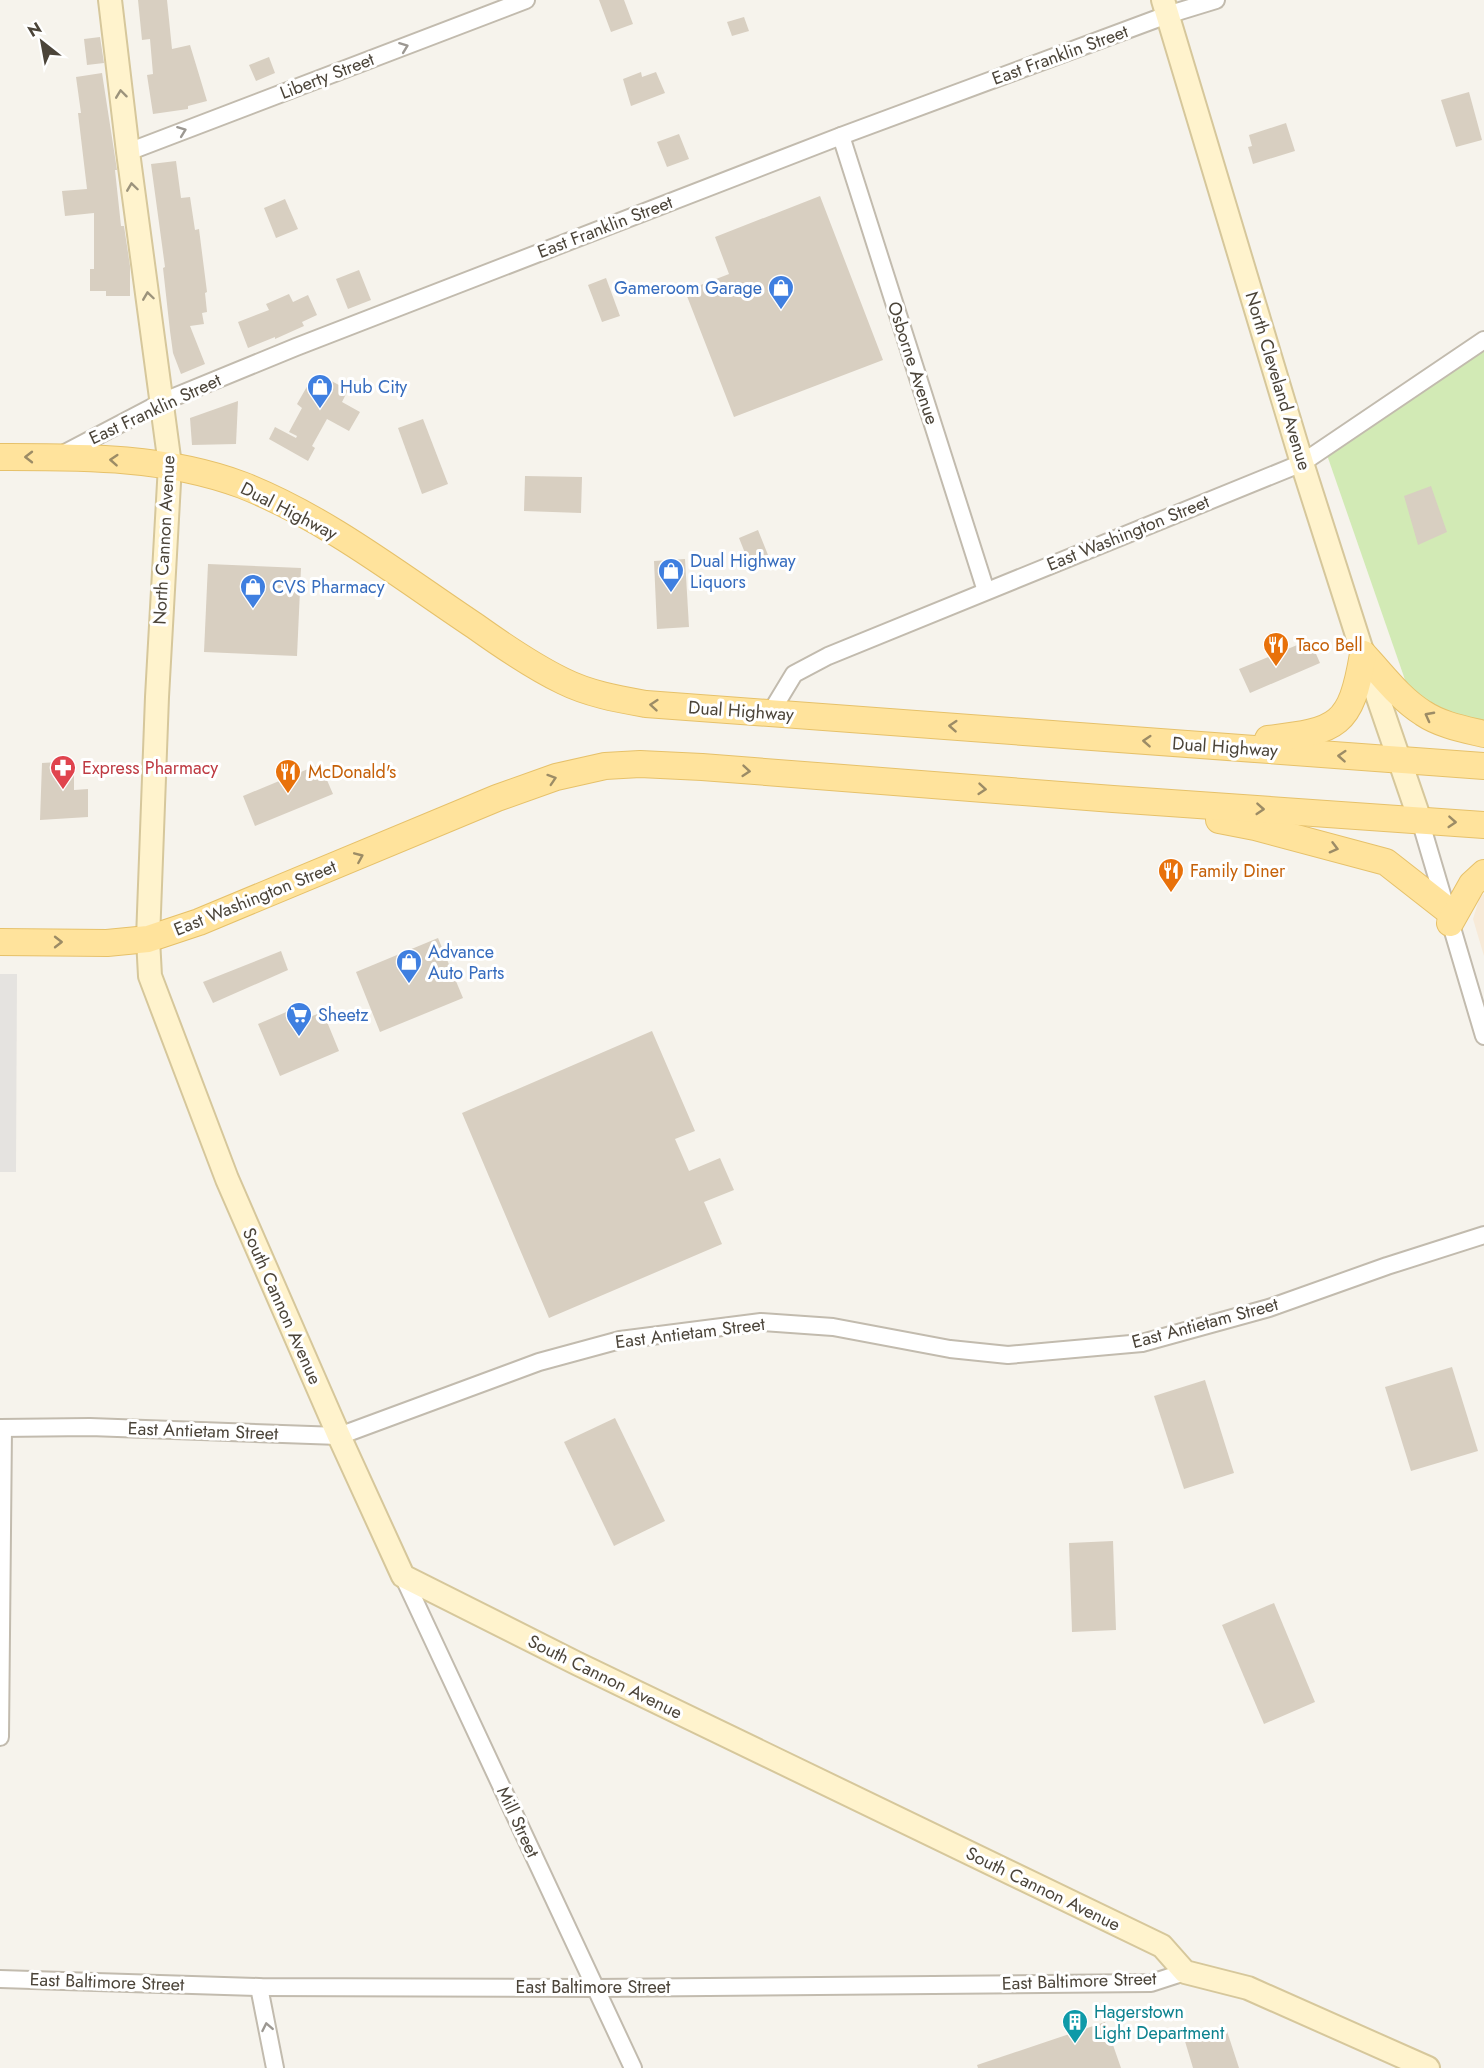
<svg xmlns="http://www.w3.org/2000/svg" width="1484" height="2068" font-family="Jost,sans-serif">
  <rect width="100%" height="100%" fill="#f6f3ec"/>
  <polygon fill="#f7ead8" points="1484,894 1484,956 1473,919 1480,896"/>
  <polygon fill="#d2eab5" points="1484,348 1484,736 1411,697 1327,455"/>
  <polygon fill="#e5e3e0" points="0,974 17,974 16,1172 0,1172"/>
  <g fill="#d8cfc1">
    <polygon points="138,0 167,0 172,49 190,45 207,101 188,106 188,109 153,114 147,75 153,74 150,39 142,40"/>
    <polygon points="599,0 624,0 633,24 611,32"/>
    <polygon points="744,17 749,31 732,36 727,22"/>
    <polygon points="100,37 104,63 87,65 84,39"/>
    <polygon points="269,57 275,73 256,81 249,65"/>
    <polygon points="641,72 642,77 656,72 665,93 631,106 623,79"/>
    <polygon points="102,73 117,170 115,170 121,226 124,226 130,266 130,296 106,296 106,291 90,291 90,269 94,269 94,213 65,216 62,191 87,189 78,113 81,113 76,77"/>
    <polygon points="1469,92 1482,140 1456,147 1441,100"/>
    <polygon points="1286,123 1295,151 1253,164 1248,147 1252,146 1249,135"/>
    <polygon points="679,134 689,159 667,167 657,142"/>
    <polygon points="176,161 181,198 190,197 195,230 199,229 207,292 205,293 207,312 202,313 204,324 190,326 205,364 181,374 173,353 170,331 163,268 165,267 151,164"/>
    <polygon points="820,196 883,360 734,417 685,291 729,274 715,237"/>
    <polygon points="285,199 298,229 276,238 264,208"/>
    <polygon points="359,270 371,300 348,309 336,279"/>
    <polygon points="606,278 620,316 602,322 588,285"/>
    <polygon points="289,294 293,302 308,295 317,315 302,322 304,326 275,339 275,337 248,348 238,322 269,310 266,304"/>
    <polygon points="326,378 348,390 342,402 360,412 349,431 327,419 312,446 315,448 308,461 269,439 275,427 296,438 297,436 289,432 302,408 297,404 309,383 320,389"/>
    <polygon points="238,401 236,444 192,445 190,418"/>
    <polygon points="423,419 448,484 422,494 398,428"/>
    <polygon points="525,476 582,477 581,513 524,511"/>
    <polygon points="1431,486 1447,532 1418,545 1404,496"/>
    <polygon points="758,530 768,555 749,563 739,538"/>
    <polygon points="685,559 689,627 657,629 654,561"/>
    <polygon points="208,564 301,568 297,656 204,652"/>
    <polygon points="1302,643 1305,650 1313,647 1320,663 1250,693 1239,669"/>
    <polygon points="74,761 74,790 88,789 88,817 40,820 42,763"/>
    <polygon points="320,764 333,794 255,826 243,796"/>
    <polygon points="438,938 463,998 380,1032 356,972"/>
    <polygon points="281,951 288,970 213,1003 203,982"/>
    <polygon points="291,1010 296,1022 323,1012 339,1051 280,1076 258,1024"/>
    <polygon points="652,1031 695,1131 675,1139 689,1171 720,1158 734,1190 704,1202 722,1244 549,1318 462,1113"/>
    <polygon points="1452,1367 1478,1451 1411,1471 1385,1387"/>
    <polygon points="1205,1380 1234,1473 1184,1489 1154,1396"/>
    <polygon points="615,1418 665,1521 614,1546 564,1442"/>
    <polygon points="1113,1541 1116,1630 1072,1632 1069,1543"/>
    <polygon points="1274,1603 1315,1702 1264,1724 1222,1625"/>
    <polygon points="1105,2022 1121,2068 978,2068 977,2065"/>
    <polygon points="1225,2025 1239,2068 1193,2068 1184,2038"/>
  </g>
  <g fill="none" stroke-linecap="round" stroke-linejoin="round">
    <defs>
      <g id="street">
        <polyline points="841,136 986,591"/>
        <polyline points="128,152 526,0"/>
        <polyline points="61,455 162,402 296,347 841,136 1167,15 1216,0"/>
        <polyline points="771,712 794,674 828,656 1302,463 1484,340"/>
        <polyline points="1420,820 1484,1036"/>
        <polyline points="0,1428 90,1427 339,1436 539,1362 620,1340 761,1322 833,1327 950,1349 1008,1355 1142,1343 1269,1308 1387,1266 1484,1235"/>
        <polyline points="403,1576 633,2068"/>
        <polyline points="0,1737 3,1428"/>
        <polyline points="0,1979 259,1987 596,1988 1151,1983 1185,1972"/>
        <polyline points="259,1987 275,2068"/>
      </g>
      <g id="secondary">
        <polyline points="110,0 128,152 170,465 157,697 148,939 150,976 227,1179 339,1436 403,1576 576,1663 1162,1946 1185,1972 1248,1988 1428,2068"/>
        <polyline points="1163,0 1302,463 1363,654 1420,820"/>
      </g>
      <g id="primary">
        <path d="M0,457C81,457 165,456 242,485C326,518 400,576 475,626C503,646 532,666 563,681C589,694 618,699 646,704L1484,766"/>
        <path d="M1363,654C1382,674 1399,698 1423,713C1441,725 1463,729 1484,734"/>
        <path d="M1268,739C1338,731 1351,726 1363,654"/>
        <polyline points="1219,820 1255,827 1386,862 1446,909"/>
        <polyline points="1450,923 1472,884 1484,873"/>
        <polyline points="0,942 107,943 148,939 199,922 497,798 556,777 605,766 640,764 702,767 1113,799 1484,825"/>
      </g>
    </defs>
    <use href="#street" stroke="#c2bbae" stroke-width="20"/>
    <use href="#secondary" stroke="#d6c79b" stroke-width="26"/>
    <use href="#primary" stroke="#e6c16a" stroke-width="28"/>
    <use href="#street" stroke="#fff" stroke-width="16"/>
    <use href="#secondary" stroke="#fff3cd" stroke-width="22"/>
    <use href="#primary" stroke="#ffe39c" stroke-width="26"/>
  </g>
  <defs><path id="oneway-chevron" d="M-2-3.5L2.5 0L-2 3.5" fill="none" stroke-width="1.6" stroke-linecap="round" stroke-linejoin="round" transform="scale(1.5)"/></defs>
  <g stroke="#9c9892">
    <use href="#oneway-chevron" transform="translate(404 47) rotate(-21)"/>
    <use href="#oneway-chevron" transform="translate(182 131) rotate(-21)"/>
    <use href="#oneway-chevron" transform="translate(267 2027) rotate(-101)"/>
  </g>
  <g stroke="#9c937c">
    <use href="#oneway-chevron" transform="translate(121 94) rotate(-97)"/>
    <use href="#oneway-chevron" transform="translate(132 187) rotate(-98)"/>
    <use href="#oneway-chevron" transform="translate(148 296) rotate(-98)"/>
  </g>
  <g stroke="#9c8c66">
    <use href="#oneway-chevron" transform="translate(29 457) rotate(180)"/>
    <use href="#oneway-chevron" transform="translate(114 460) rotate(-176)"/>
    <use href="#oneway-chevron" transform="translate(654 705) rotate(-175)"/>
    <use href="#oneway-chevron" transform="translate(1429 716) rotate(-152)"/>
    <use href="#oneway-chevron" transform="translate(953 726) rotate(-176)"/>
    <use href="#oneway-chevron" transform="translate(1147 741) rotate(-176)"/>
    <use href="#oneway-chevron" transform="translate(1342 756) rotate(-176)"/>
    <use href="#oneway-chevron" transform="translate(746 771) rotate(5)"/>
    <use href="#oneway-chevron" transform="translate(552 779) rotate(-18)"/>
    <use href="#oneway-chevron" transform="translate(982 789) rotate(5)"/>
    <use href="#oneway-chevron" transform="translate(1260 809) rotate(4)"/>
    <use href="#oneway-chevron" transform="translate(1452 822) rotate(4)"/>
    <use href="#oneway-chevron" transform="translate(1334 848) rotate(15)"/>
    <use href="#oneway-chevron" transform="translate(359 857) rotate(-23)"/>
    <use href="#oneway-chevron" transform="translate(58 942)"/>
  </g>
  <defs>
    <symbol id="shop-pin" viewBox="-11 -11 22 30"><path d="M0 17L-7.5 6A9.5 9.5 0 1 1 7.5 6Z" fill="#3f7fe0" stroke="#fff"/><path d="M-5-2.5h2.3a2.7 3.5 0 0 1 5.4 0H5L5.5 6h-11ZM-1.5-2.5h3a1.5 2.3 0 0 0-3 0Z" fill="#fff"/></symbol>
    <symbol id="restaurant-pin" viewBox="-11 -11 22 30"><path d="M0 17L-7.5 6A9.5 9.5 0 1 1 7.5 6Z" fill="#e8710a" stroke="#fff"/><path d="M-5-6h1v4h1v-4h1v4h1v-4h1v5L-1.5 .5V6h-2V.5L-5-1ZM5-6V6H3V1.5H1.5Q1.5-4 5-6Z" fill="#fff"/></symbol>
    <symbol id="pharmacy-pin" viewBox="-11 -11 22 30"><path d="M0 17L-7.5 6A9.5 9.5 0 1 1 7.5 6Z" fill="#e0444e" stroke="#fff"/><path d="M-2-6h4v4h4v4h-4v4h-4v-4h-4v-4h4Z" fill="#fff"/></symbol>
    <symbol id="supermarket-pin" viewBox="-11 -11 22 30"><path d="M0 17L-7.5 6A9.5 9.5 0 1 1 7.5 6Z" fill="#3f7fe0" stroke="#fff"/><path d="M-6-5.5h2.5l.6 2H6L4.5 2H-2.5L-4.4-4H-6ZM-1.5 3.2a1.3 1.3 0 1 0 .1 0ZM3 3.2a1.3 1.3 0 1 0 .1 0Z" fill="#fff"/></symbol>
    <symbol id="building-pin" viewBox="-11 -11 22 30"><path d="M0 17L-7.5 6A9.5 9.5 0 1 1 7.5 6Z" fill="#0f9aa8" stroke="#fff"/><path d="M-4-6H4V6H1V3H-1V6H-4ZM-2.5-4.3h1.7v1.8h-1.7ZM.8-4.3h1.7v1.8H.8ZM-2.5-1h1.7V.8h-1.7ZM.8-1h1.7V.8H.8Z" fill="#fff"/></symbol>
  </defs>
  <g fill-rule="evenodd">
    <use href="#shop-pin" x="766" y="273" width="30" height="40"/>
    <use href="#shop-pin" x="305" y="372" width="30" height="40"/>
    <use href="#shop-pin" x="656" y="556" width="30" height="40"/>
    <use href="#shop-pin" x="238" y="572" width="30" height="40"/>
    <use href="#restaurant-pin" x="1261" y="630" width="30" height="40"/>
    <use href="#pharmacy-pin" x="48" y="753" width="30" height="40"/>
    <use href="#restaurant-pin" x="273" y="757" width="30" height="40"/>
    <use href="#restaurant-pin" x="1156" y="856" width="30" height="40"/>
    <use href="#shop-pin" x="394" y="947" width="30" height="40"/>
    <use href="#supermarket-pin" x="284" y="1000" width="30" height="40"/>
    <use href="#building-pin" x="1060" y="2007" width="30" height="40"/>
  </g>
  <g text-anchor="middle" stroke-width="6" stroke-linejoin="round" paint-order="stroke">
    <g font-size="18" fill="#4b4439" stroke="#fff">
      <text transform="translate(1060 55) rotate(-20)" y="6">East Franklin Street</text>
      <text transform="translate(327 76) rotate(-21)" y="6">Liberty Street</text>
      <text transform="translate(605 227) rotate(-21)" y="6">East Franklin Street</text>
      <text transform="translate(913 363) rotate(72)" y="6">Osborne Avenue</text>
      <text transform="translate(1278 381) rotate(73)" y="6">North Cleveland Avenue</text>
      <text transform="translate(155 409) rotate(-25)" y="6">East Franklin Street</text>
      <text transform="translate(289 511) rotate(27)" y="6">Dual Highway</text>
      <text transform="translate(1128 533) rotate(-22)" y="6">East Washington Street</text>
      <text transform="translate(164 540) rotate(-87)" y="6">North Cannon Avenue</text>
      <text transform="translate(741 711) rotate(4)" y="6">Dual Highway</text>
      <text transform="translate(1225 747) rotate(4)" y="6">Dual Highway</text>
      <text transform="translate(255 898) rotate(-22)" y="6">East Washington Street</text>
      <text transform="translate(282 1306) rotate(66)" y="6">South Cannon Avenue</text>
      <text transform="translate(1205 1323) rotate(-15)" y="6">East Antietam Street</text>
      <text transform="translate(690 1333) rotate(-7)" y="6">East Antietam Street</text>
      <text transform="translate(203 1431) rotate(2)" y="6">East Antietam Street</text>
      <text transform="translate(605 1677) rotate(26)" y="6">South Cannon Avenue</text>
      <text transform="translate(518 1822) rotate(65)" y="6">Mill Street</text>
      <text transform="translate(1043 1889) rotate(26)" y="6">South Cannon Avenue</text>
      <text transform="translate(1079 1981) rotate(-2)" y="6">East Baltimore Street</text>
      <text transform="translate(107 1982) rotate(2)" y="6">East Baltimore Street</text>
      <text x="593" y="1993">East Baltimore Street</text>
    </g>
    <g font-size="18" fill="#366cbe" stroke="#fff" text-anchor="start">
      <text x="762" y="294" text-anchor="end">Gameroom Garage</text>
      <text x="340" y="393">Hub City</text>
      <text x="690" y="567">Dual Highway<tspan x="690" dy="21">Liquors</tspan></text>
      <text x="272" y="593">CVS Pharmacy</text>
      <text x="428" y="958">Advance<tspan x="428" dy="21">Auto Parts</tspan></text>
      <text x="318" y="1021">Sheetz</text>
    </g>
    <g font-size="18" fill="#c56008" stroke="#fff" text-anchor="start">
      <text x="1296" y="651">Taco Bell</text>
      <text x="308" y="778">McDonald's</text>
      <text x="1190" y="877">Family Diner</text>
    </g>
    <g font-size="18" fill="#be3a42" stroke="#fff" text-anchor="start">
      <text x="82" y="774">Express Pharmacy</text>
    </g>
    <g font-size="18" fill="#0d838f" stroke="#fff" text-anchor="start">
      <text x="1094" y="2018">Hagerstown<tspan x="1094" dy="21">Light Department</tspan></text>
    </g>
  </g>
  <g transform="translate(42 42) rotate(329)" stroke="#ffffff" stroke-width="4.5" paint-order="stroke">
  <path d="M0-4.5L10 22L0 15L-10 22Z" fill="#4b4439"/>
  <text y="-9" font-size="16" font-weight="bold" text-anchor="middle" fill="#4b4439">N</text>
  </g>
</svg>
